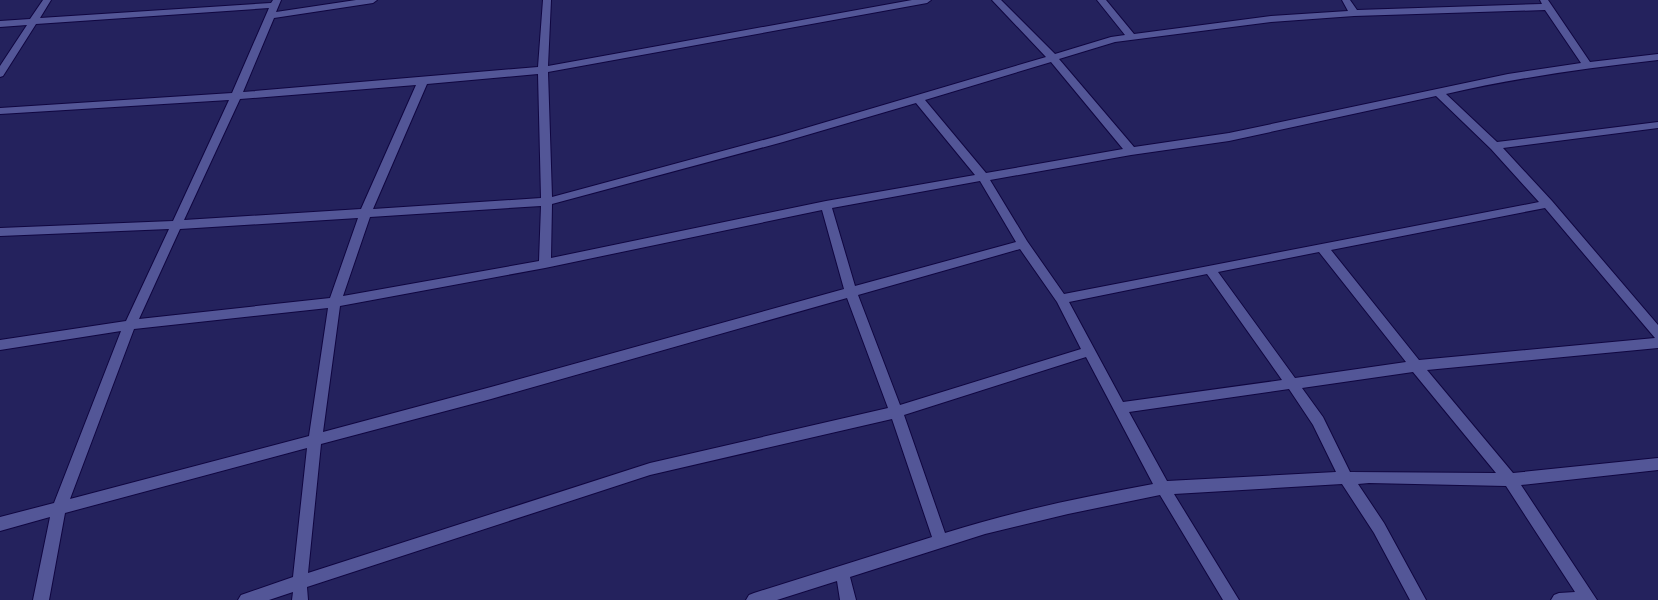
<svg xmlns="http://www.w3.org/2000/svg" width="1658" height="600" font-family="Karla,sans-serif">
  <rect width="100%" height="100%" fill="#24225d"/>
  <g fill="none" stroke-linecap="round" stroke-linejoin="round">
    <defs>
      <path id="minor" d="M43,0H51L40,18L271,3L273,0H281L276,12L356,0H377L373,3L274,18L243,92L538,67L543,0H551L548,66L912,0H931L927,3L548,72L552,197L782,135L1046,57L992,0H1001L1055,54L1111,37L1125,35L1097,0H1106L1134,34L1271,16L1348,11L1342,0H1350L1357,10L1542,4L1540,0H1548L1590,62L1658,54V60C1586,68 1516,78 1446,94L1497,142L1658,122V128L1503,148L1552,201L1658,325V348L1427,370L1513,473L1658,458V470L1521,485L1597,600H1551L1554,595L1559,593L1575,592L1506,486L1369,483L1358,484L1384,523L1426,600H1410L1374,533L1342,484L1174,494L1239,600H1223L1160,495L1068,514L985,534L850,577L856,600H840L837,581L777,600H746L749,595L754,593L932,537L892,419L650,475L307,587L308,600H292L293,592L269,600H238L241,595L293,577L307,448L65,513L49,600H33L50,517L0,531V517L54,503L121,331L0,350V340L126,321L169,229L0,236V228L173,221L229,100L0,114V108L232,93L269,8L36,24L3,76L0,77V66L27,25L0,27V21L30,19ZM1545,10L1581,63L1508,74L1229,133L1134,147L1059,59L1115,42L1271,22L1354,16ZM1051,62L1123,149L986,173L925,100ZM538,74L541,198L373,209L427,84ZM416,85L361,209L184,220L240,99ZM1436,96L1491,149L1539,202L1064,294L1027,241L990,180L1131,155L1229,141ZM916,103L975,175L826,201L551,258L552,204L783,142ZM980,181L1016,242L855,286L832,208ZM541,206L539,261L343,296L370,217ZM1545,208L1655,338L1419,360L1331,250ZM822,210L844,289L491,387L323,432L340,306L545,268ZM358,218L330,298L139,319L180,229ZM1020,249L1057,302L1081,349L900,405L858,295ZM1319,252L1406,362L1295,378L1218,272ZM1207,274L1282,380L1123,402L1069,302ZM847,298L888,408L650,463L308,573L321,444L491,399ZM328,308L309,436L70,499L134,329ZM1086,357L1153,484C1083,497 1014,511 945,533L904,415ZM1413,372L1496,473L1350,472L1323,417L1302,388ZM1289,389L1313,425L1336,472L1167,481L1129,412Z"/>
    </defs>
    <use href="#minor" stroke="#100640" stroke-width="2"/>
    <use href="#minor" fill="#535697" fill-rule="evenodd"/>
  </g>
</svg>
